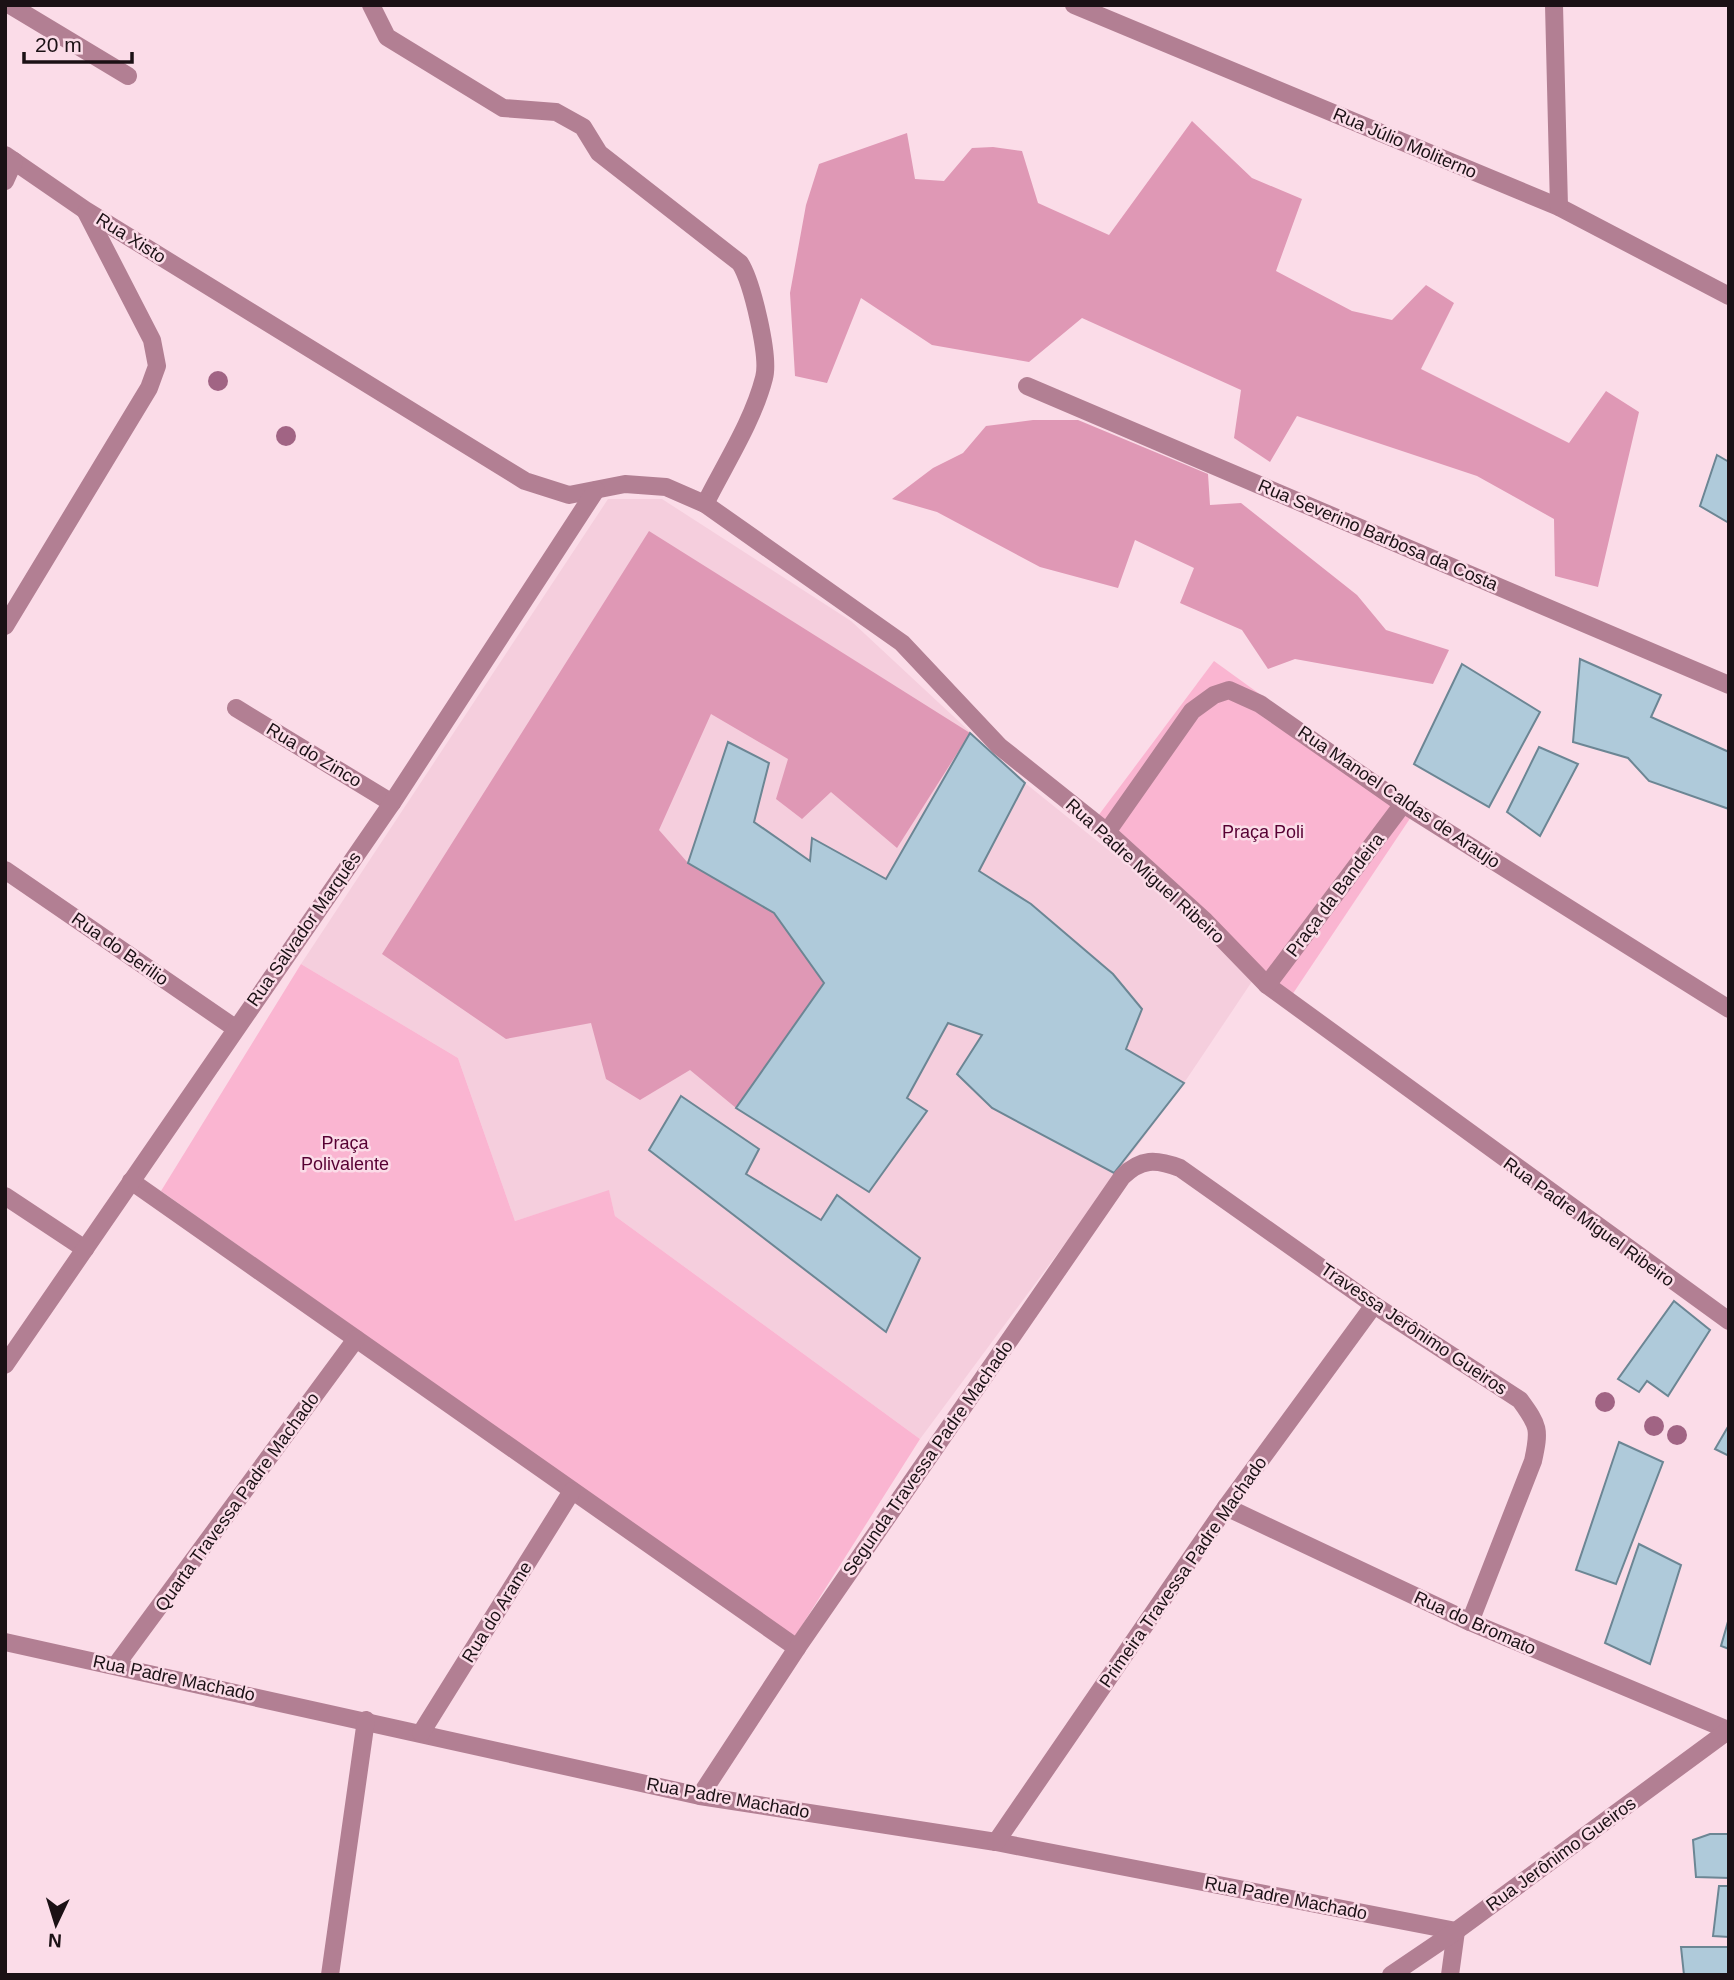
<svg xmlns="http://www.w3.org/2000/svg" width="1734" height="1980" font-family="Helvetica,sans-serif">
  <rect width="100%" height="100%" fill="#fbdce8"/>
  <polygon fill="#f5cedd" points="608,499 662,499 851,621 1025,783 1259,971 1184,1083 920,1439 615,1216 609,1191 515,1221 458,1058 301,964"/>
  <g fill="#fab5d1">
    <polygon points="1214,661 1417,808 1290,998 1089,828"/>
    <polygon points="301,964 458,1058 515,1221 609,1190 615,1216 920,1439 794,1638 161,1191"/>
  </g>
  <g fill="#df98b5">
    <polygon points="1192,121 1252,178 1302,199 1276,271 1352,311 1392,320 1426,285 1454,303 1421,369 1569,443 1606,391 1639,412 1598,587 1555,576 1554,519 1477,476 1297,416 1270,462 1234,438 1241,390 1082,318 1029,362 932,345 861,298 827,383 795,376 790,293 806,205 819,164 907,133 915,179 944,181 972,148 993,147 1022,151 1038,203 1109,235"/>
    <polygon points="1033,420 1078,420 1208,474 1210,505 1241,503 1357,595 1386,630 1449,650 1433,684 1295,659 1268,669 1242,630 1180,603 1194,568 1135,540 1118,588 1040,567 937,512 892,499 933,468 963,453 986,426"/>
    <polygon points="649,531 970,733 897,848 831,792 802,819 776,799 788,759 711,714 659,830 688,863 774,913 824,983 736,1108 690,1070 640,1100 606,1079 591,1023 506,1039 382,954"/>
  </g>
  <g fill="#afcada" stroke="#6c8694" stroke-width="2">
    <polygon points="1717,455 1729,462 1729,523 1700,506"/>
    <polygon points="1580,659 1661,695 1651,717 1729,752 1729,809 1649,781 1628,758 1573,742"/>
    <polygon points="1462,664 1540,712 1489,807 1414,764"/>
    <polygon points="970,733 1025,783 979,871 1031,904 1113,974 1142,1009 1126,1049 1184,1083 1114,1173 992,1108 957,1074 982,1035 948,1023 907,1098 927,1111 869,1192 736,1108 824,983 774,913 688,863 728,742 769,763 754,822 810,861 812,838 886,879"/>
    <polygon points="1539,747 1578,764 1540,836 1507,812"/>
    <polygon points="681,1096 759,1149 746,1174 821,1220 837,1195 920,1258 886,1332 649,1150"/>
    <polygon points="1674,1301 1710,1330 1668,1396 1647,1381 1639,1392 1618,1379"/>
    <polygon points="1729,1425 1729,1456 1715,1449"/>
    <polygon points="1619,1442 1663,1462 1616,1584 1576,1570"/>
    <polygon points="1639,1544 1681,1565 1650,1664 1605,1643"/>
    <polygon points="1729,1618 1729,1649 1721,1646"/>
    <polygon points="1710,1834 1729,1834 1729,1878 1696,1877 1693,1840"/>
    <polygon points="1719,1886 1729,1886 1729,1937 1713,1936"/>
    <polygon points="1681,1947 1729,1947 1729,1975 1684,1975"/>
  </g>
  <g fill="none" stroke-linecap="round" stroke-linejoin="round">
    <g stroke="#b27f93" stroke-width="18">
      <polyline points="10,5 128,76"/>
      <path d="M371,5L387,37L503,108L556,112L583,127L599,153L740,263C752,282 770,357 764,378C753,421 725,464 705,504"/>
      <polyline points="1074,5 1559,207 1729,296"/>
      <polyline points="1554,5 1559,207"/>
      <polyline points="5,155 85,210 525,481 569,495 625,484 666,487 705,504 902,643 999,746 1107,832 1205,921 1267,985 1729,1321"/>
      <polyline points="5,181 14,161"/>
      <polyline points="1027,386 1729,685"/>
      <polyline points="5,626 149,388 157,366 152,340 86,212"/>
      <polyline points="236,708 392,803"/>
      <polyline points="1107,832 1192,711 1214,695 1229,690 1260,704 1403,804 1729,1009"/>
      <polyline points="5,870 235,1028"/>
      <polyline points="1267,985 1403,804"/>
      <polyline points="131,1181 797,1648"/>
      <polyline points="5,1196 85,1249"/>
      <polyline points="5,1365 392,803 596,490"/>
      <polyline points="1226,1507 1470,1622 1728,1730"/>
      <polyline points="5,1642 700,1796 996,1842 1456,1931 1450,1975"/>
      <polyline points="116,1665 356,1339"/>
      <polyline points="421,1733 572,1491"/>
      <path d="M700,1796L797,1648L1122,1177C1141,1158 1156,1159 1180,1168L1374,1305L1520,1400C1539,1426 1540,1429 1533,1461L1470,1622"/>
      <polyline points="996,1842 1226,1507 1374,1305"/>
      <polyline points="330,1975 366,1720"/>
      <polyline points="1391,1975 1456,1931 1729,1730"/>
    </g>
  </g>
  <g fill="#a16484">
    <circle cx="218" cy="381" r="10"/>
    <circle cx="286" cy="436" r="10"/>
    <circle cx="1605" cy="1402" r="10"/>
    <circle cx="1654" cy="1426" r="10"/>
    <circle cx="1677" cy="1435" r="10"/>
  </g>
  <g text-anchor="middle" stroke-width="5" stroke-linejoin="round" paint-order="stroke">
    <g font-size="18" fill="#1b1115" stroke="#fbdce8">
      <text transform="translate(1405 143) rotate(23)" y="6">Rua Júlio Moliterno</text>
      <text transform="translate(131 238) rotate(32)" y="6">Rua Xisto</text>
      <text transform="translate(1378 535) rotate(23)" y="6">Rua Severino Barbosa da Costa</text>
      <text transform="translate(314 755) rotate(31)" y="6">Rua do Zinco</text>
      <text transform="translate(1399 797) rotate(34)" y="6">Rua Manoel Caldas de Araujo</text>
      <text transform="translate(1145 871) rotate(42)" y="6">Rua Padre Miguel Ribeiro</text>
      <text transform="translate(1335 895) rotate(-53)" y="6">Praça da Bandeira</text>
      <text transform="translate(304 929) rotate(-55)" y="6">Rua Salvador Marquês</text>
      <text transform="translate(120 949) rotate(35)" y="6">Rua do Berilio</text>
      <text transform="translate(1589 1222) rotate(36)" y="6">Rua Padre Miguel Ribeiro</text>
      <text transform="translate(1414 1329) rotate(34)" y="6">Travessa Jerônimo Gueiros</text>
      <text transform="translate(928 1458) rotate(-55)" y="6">Segunda Travessa Padre Machado</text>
      <text transform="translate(237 1502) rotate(-54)" y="6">Quarta Travessa Padre Machado</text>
      <text transform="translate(1183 1572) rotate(-55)" y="6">Primeira Travessa Padre Machado</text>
      <text transform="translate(497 1612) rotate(-58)" y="6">Rua do Arame</text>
      <text transform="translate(1475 1623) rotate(24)" y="6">Rua do Bromato</text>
      <text transform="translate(174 1678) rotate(12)" y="6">Rua Padre Machado</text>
      <text transform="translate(728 1798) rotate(10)" y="6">Rua Padre Machado</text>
      <text transform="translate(1561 1854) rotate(-36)" y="6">Rua Jerônimo Gueiros</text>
      <text transform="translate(1286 1898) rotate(11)" y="6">Rua Padre Machado</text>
    </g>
    <g font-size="18" fill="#570133" stroke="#fbdce8">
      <text x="1263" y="838">Praça Poli</text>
      <text x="345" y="1149">Praça<tspan x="345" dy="21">Polivalente</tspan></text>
    </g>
  </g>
  <rect width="1734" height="1980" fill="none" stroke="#1b1115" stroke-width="14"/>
  <g transform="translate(56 1924) rotate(184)" stroke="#fbdce8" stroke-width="5" paint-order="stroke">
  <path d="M0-5L12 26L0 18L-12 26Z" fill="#1b1115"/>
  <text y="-10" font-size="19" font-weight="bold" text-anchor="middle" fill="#1b1115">N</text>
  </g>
  <path d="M24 52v10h108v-10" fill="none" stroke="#1b1115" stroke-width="3.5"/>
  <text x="35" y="52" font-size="21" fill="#1b1115" stroke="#fbdce8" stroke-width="5" paint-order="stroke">20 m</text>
</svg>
